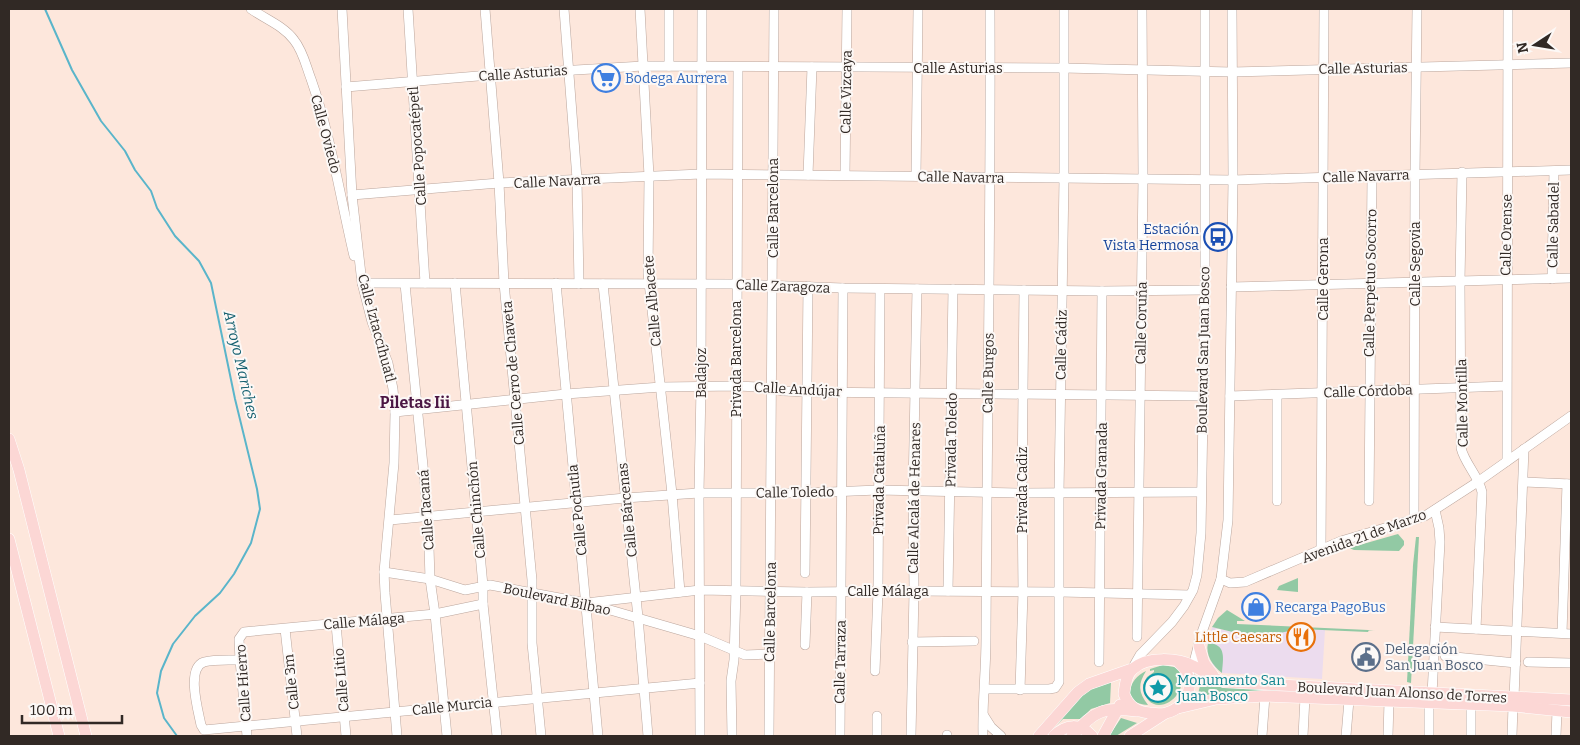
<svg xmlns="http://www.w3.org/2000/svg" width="1580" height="745" font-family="Bitter,serif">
  <rect width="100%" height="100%" fill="#fde7dc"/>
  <polygon fill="#ecdcee" points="1212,627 1249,636 1299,629 1325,630 1322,679 1222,673 1213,665 1209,656 1207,647"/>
  <g fill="#92c9a4">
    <polygon points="1398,534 1404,541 1404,545 1399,551 1354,550 1349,548"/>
    <polygon points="1416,537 1419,537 1411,683 1407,682 1413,565"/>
    <polygon points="1298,578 1298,592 1277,590 1279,586"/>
    <polygon points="1227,610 1245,621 1237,621 1237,624 1390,631 1369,630 1368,632 1299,629 1265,636 1249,636 1212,627 1218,618"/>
    <path d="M1208,643C1227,644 1223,659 1222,673C1213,666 1205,655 1208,643Z"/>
    <path d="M1163,665L1179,668C1194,699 1146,724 1143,685L1147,677L1154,672V670L1150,671V669Z"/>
    <path d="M1146,671C1138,684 1138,692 1148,705C1121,704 1128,679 1146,671Z"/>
    <polygon points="1202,678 1213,683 1235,688 1392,695 1243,691 1220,693 1197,698"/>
    <polygon points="1111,682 1110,703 1091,709 1081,719 1063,719 1045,736 1081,696 1089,690"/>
    <polygon points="1121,718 1137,723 1116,736 1109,736"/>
  </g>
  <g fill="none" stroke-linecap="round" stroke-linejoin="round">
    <polyline stroke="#5ab5ca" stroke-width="2" points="45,9 72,70 101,121 125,151 135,170 151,191 157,208 175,236 199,261 211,283 235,399 257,489 260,509 251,543 234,574 220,593 195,616 173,644 161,671 157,693 164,718 177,736"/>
    <defs>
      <g id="minor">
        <path d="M251,9C265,19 284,26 294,40C303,51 306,66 311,79C331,136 340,197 354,256"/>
        <polyline points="342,9 352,195 362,283 372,322 388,363 393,389 395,412 394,463 384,572 385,593 397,736"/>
        <polyline points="408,9 425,283"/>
        <polyline points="485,9 499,183 504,283 532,580 532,643 541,736"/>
        <polyline points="564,9 577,179 579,284"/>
        <polyline points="640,9 649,176 648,273 672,494 680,592"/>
        <polyline points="669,9 669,66"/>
        <polyline points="346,87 490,75 643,66 1063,68 1232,72 1571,63"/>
        <path d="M1462,172L1460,281L1461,448C1465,464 1478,475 1482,492L1476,629"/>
        <polyline points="808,175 812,67"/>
        <polyline points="845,175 847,9"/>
        <polyline points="916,176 918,9"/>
        <polyline points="352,195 499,183 701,174 1233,180 1571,170"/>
        <polyline points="1552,279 1554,171"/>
        <polyline points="362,283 737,284 843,288 1102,291 1205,290"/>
        <polyline points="455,283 483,586 483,604 497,736"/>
        <polyline points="556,283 598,736"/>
        <polyline points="405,284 428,516 430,579 435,614 447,736"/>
        <polyline points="603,284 638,617 648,736"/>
        <polyline points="1231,287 1571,278"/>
        <polyline points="1277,395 1277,501"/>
        <polyline points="1230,396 1506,386"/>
        <polyline points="395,412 566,394 661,387 737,386 759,387 784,391 807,392 1202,396"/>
        <polyline points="1507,461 1508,9"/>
        <polyline points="1524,482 1571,484"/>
        <polyline points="1369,501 1372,176"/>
        <polyline points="390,520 625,498 699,493 806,493 878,490 1022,493 1201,492"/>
        <polyline points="1414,520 1415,174 1417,9"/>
        <polyline points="1321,550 1324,9"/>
        <polyline points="384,572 430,579 465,590 490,585 586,603 700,636 745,655 770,654"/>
        <polyline points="805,573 808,286"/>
        <polyline points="1221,579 1230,583 1245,582 1341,541 1425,516 1479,481 1571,416"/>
        <polyline points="948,591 953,289"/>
        <polyline points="586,603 700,590 807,592 914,591 1060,592 1190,595"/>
        <polyline points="336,624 346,736"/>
        <polyline points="1435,627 1571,634"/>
        <polyline points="285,629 297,736"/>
        <polyline points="1562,633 1567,484"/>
        <polyline points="1137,637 1143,178 1142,9"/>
        <polyline points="912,642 974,641"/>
        <polyline points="805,645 807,592"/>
        <polyline points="1445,656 1516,663"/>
        <path d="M240,660C229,660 215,659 204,662C186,668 198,710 201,725L204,730L700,683"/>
        <polyline points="1099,662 1102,291"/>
        <polyline points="1528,662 1571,663"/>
        <polyline points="1132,669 1140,655 1172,622 1184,606 1193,590 1197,575 1201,533 1205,290 1205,9"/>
        <polyline points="1192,670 1201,635 1221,579 1228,520 1233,180 1232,9"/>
        <polyline points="875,671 878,591 880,289"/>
        <polyline points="985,689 1049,689 1055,688 1059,682 1059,493 1064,178 1064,9"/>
        <polyline points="1020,690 1023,592 1022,493 1024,290"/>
        <polyline points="1432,694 1440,542 1439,528 1435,510"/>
        <polyline points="1514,698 1524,449"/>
        <polyline points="984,716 991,727 1001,736"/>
        <polyline points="947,735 947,736"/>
        <polyline points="247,736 240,660 239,639 244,632 435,614 483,604"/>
        <polyline points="700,736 699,493 701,386 702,9"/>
        <polyline points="732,736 731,681 734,660 736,590 738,68"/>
        <polyline points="769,736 774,9"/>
        <polyline points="840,736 843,288"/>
        <polyline points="877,736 877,716"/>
        <polyline points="911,736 914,591 913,491 917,289"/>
        <path d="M983,736C982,704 986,671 986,638C987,428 991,219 990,9"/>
        <polyline points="1262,736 1265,696"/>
        <polyline points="1303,736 1305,697"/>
        <polyline points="1346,736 1349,700"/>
        <polyline points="1388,736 1389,701"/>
        <polyline points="1429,736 1429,703"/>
        <polyline points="1471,736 1471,705"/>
        <polyline points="1512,736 1513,706"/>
        <polyline points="1556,736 1557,711"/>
      </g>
      <g id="major">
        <polyline points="9,439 19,470 86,736"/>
        <polyline points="9,539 59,736"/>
        <polyline points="1199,646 1204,663 1213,675"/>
        <path d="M1178,662C1198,678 1190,707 1166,713C1161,715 1155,713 1150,713C1137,712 1129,707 1124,694C1125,686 1126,674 1133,669C1146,656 1178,658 1193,666C1204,671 1212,678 1224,682L1571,700"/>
        <polyline points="1178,708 1216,699 1265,696 1513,706 1571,712"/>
        <polyline points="1039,736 1078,692 1089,684 1132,669"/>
        <path d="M1054,736C1066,724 1080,723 1092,736"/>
        <path d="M1072,736C1095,710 1103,707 1137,711"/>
        <polyline points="1103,736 1120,705"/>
        <polyline points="1130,736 1164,714"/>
      </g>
    </defs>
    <use href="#minor" stroke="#bba69d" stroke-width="10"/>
    <use href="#major" stroke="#fff" stroke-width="12"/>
    <use href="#minor" stroke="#fff" stroke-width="9"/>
    <use href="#major" stroke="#fcd7d5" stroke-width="11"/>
  </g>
  <defs>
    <symbol id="supermarket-ring" viewBox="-11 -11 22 22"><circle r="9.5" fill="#fcf8f6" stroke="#3f7fe0" stroke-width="1.5"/><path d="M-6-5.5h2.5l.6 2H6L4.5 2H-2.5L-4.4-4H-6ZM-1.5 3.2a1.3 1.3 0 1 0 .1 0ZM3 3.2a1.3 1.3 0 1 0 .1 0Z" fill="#3f7fe0"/></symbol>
    <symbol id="bus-ring" viewBox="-11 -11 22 22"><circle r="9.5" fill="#fcf8f6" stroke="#1a4fb4" stroke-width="1.5"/><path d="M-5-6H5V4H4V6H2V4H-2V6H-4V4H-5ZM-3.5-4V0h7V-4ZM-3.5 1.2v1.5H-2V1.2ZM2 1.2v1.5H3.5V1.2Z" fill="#1a4fb4"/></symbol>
    <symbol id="shop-ring" viewBox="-11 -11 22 22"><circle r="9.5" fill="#fcf8f6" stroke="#3f7fe0" stroke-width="1.5"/><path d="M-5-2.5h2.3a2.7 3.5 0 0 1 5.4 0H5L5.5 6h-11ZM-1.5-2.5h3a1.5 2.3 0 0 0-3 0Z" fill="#3f7fe0"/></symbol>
    <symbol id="restaurant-ring" viewBox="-11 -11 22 22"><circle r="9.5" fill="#fcf8f6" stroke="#e8710a" stroke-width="1.5"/><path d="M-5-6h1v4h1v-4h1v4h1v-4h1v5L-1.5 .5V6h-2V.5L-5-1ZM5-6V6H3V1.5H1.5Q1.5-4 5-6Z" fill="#e8710a"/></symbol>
    <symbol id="civic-ring" viewBox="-11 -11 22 22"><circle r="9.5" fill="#fcf8f6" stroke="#5c6f8a" stroke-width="1.5"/><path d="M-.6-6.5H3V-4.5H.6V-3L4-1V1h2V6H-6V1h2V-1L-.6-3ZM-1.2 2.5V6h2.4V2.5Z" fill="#5c6f8a"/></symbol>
    <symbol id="sight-ring" viewBox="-11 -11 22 22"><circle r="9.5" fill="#fcf8f6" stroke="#0f9aa8" stroke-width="1.5"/><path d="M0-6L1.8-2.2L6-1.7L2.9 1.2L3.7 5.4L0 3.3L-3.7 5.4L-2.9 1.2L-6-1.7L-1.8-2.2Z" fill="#0f9aa8"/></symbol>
  </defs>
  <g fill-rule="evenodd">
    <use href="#supermarket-ring" x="590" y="62" width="32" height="32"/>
    <use href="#bus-ring" x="1202" y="221" width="32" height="32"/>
    <use href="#shop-ring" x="1240" y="591" width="32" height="32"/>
    <use href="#restaurant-ring" x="1285" y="621" width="32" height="32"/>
    <use href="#civic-ring" x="1350" y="641" width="32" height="32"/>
    <use href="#sight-ring" x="1142" y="672" width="32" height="32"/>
  </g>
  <g text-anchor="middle" stroke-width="4" stroke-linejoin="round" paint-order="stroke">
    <g font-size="14" fill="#312925" stroke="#fcf8f6">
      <text x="958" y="73">Calle Asturias</text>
      <text transform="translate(1363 68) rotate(-1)" y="5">Calle Asturias</text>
      <text transform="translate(523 73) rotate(-4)" y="5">Calle Asturias</text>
      <text transform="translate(846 92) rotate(-89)" y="5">Calle Vizcaya</text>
      <text transform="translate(326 134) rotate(75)" y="5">Calle Oviedo</text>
      <text transform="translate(417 146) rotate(-94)" y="5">Calle Popocatépetl</text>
      <text transform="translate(1366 176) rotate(-2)" y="5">Calle Navarra</text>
      <text transform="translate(961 177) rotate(1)" y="5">Calle Navarra</text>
      <text transform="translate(557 181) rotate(-3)" y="5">Calle Navarra</text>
      <text transform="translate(773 208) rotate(-90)" y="5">Calle Barcelona</text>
      <text transform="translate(1553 225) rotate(-89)" y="5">Calle Sabadel</text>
      <text transform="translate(1506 235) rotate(-89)" y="5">Calle Orense</text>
      <text transform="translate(1415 264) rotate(-90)" y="5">Calle Segovia</text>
      <text transform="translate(1323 279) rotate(-90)" y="5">Calle Gerona</text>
      <text transform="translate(1370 283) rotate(-89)" y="5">Calle Perpetuo Socorro</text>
      <text transform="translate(783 286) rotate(2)" y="5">Calle Zaragoza</text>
      <text transform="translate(652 301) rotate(-95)" y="5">Calle Albacete</text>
      <text transform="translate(1141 323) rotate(-89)" y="5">Calle Coruña</text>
      <text transform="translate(377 328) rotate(75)" y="5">Calle Iztaccíhuatl</text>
      <text transform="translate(1061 345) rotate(-89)" y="5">Calle Cádiz</text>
      <text transform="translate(1203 350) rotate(-89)" y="5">Boulevard San Juan Bosco</text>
      <text transform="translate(736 359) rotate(-90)" y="5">Privada Barcelona</text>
      <text transform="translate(513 373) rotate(-95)" y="5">Calle Cerro de Chaveta</text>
      <text transform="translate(701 373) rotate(-90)" y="5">Badajoz</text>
      <text transform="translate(988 373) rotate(-89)" y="5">Calle Burgos</text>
      <text transform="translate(798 389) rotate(3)" y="5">Calle Andújar</text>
      <text transform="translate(1368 391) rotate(-2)" y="5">Calle Córdoba</text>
      <text transform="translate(1462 403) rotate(-91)" y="5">Calle Montilla</text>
      <text transform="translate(951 440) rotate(-89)" y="5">Privada Toledo</text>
      <text transform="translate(1101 476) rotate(-89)" y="5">Privada Granada</text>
      <text transform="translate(879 480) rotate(-89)" y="5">Privada Cataluña</text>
      <text transform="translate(1022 490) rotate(-90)" y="5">Privada Cadiz</text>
      <text transform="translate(795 492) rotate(-1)" y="5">Calle Toledo</text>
      <text transform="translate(914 498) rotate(-89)" y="5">Calle Alcalá de Henares</text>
      <text transform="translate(426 510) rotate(-94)" y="5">Calle Tacaná</text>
      <text transform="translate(476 510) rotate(-95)" y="5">Calle Chinchón</text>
      <text transform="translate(577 510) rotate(-96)" y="5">Calle Pochutla</text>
      <text transform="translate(627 510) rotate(-96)" y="5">Calle Bárcenas</text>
      <text transform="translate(1364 536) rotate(-20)" y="5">Avenida 21 de Marzo</text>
      <text x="888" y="596">Calle Málaga</text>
      <text transform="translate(557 599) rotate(12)" y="5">Boulevard Bilbao</text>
      <text transform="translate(770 612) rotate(-89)" y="5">Calle Barcelona</text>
      <text transform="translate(364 621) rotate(-5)" y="5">Calle Málaga</text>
      <text transform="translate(840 662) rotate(-89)" y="5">Calle Tarraza</text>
      <text transform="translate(341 680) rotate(-95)" y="5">Calle Litio</text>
      <text transform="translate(291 682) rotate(-96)" y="5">Calle 3m</text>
      <text transform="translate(243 683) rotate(-94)" y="5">Calle Hierro</text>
      <text transform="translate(1402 692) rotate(3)" y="5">Boulevard Juan Alonso de Torres</text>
      <text transform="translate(452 706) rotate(-6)" y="5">Calle Murcia</text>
    </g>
    <g font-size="14" fill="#366cbe" stroke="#fcf8f6" text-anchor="start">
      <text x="625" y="83">Bodega Aurrera</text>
      <text x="1275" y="612">Recarga PagoBus</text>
    </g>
    <g font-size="14" fill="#164399" stroke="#fcf8f6" text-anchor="end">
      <text x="1199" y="234">Estación<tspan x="1199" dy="16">Vista Hermosa</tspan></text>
    </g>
    <g font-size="14" fill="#c56008" stroke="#fcf8f6" text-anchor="end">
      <text x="1282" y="642">Little Caesars</text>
    </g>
    <g font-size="14" fill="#4e5e75" stroke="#fcf8f6" text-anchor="start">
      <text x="1385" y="654">Delegación<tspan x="1385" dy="16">San Juan Bosco</tspan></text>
    </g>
    <g font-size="14" fill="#0d838f" stroke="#fcf8f6" text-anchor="start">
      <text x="1177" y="685">Monumento San<tspan x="1177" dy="16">Juan Bosco</tspan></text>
    </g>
    <g font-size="15" font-style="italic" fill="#166170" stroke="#fcf8f6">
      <text transform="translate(241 365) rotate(77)" y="5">Arroyo Mariches</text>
    </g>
    <g font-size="16" font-weight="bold" fill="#4b1643" stroke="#fcf8f6">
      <text x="415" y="408">Piletas Iii</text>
    </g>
  </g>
  <rect width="1580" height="745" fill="none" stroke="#312925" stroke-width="20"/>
  <g transform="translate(1535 45) rotate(258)" stroke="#fcf8f6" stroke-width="4" paint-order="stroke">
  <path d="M0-4L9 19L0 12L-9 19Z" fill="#312925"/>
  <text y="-8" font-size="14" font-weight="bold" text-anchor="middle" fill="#312925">N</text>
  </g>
  <path d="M22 715v8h100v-8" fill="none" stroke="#312925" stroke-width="2.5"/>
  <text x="30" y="715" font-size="15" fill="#312925" stroke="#fcf8f6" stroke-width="4" paint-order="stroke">100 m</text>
</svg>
